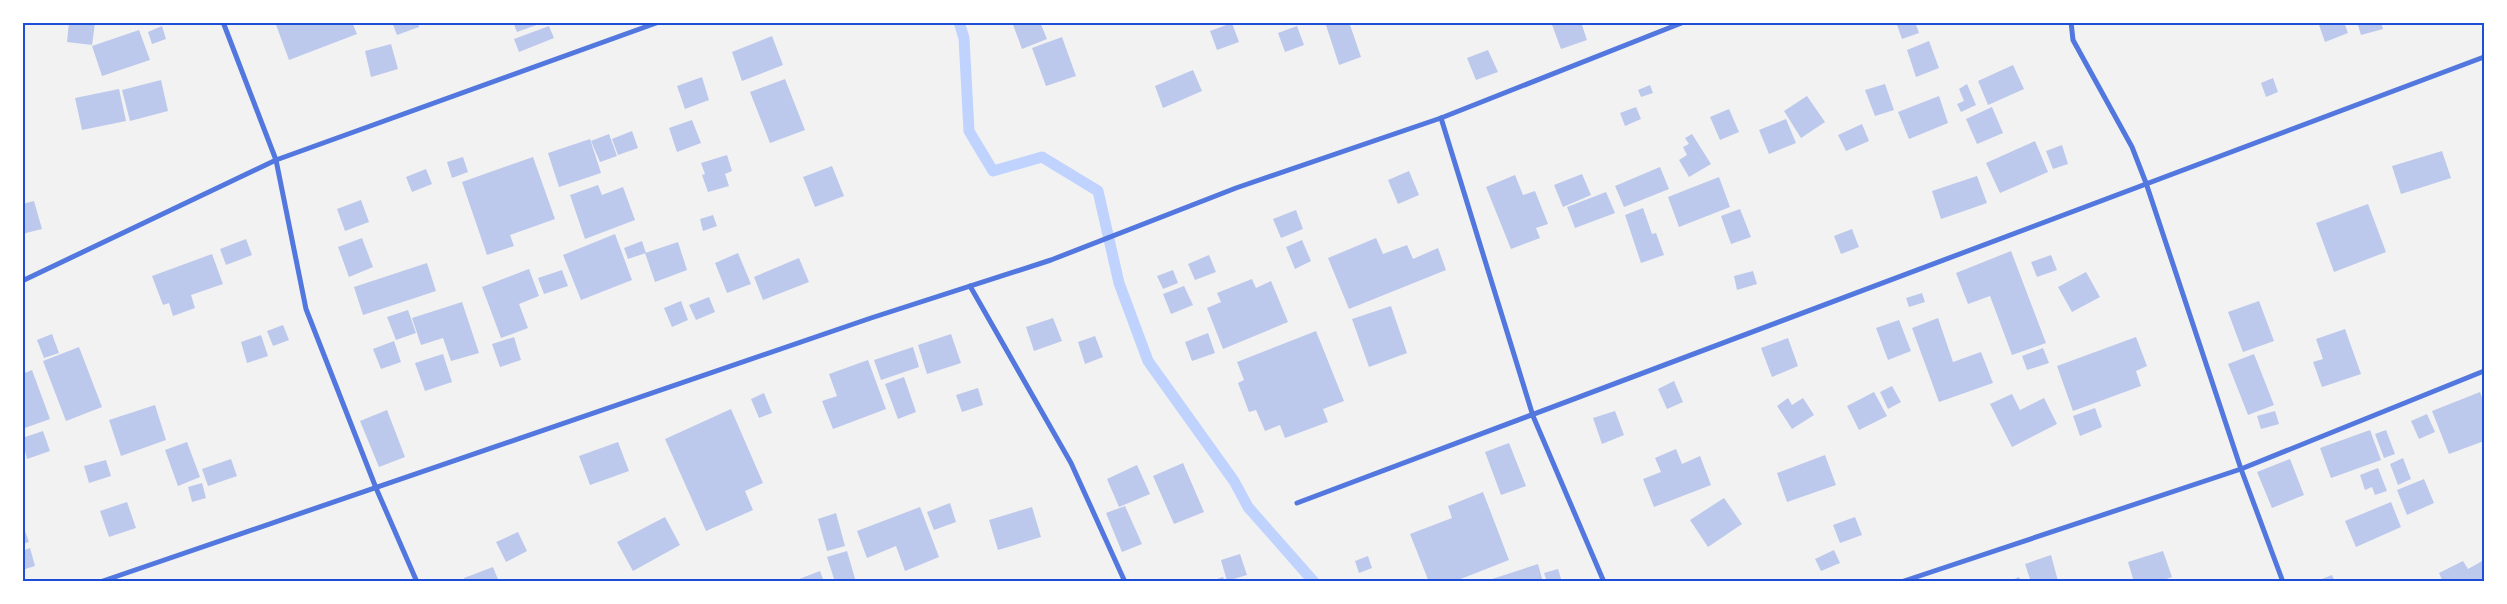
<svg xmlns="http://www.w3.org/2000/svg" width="2507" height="604" font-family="'Roboto Condensed',sans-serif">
  <rect width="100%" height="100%" fill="#f2f2f2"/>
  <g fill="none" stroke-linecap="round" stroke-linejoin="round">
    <polyline stroke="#bfd3fe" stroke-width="11" points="959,22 964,38 969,131 993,171 1042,157 1098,191 1119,283 1148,361 1234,481 1248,507 1314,582"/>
  </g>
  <g fill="#bdc9ec">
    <polygon points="69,22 95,23 92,45 67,42"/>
    <polygon points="275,22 352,22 357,34 289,60"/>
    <polygon points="392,22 418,22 419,27 397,35"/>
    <polygon points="513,22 542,22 542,23 517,32"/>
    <polygon points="1012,22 1040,22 1047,39 1022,49"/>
    <polygon points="1325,22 1349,22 1361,57 1339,65"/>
    <polygon points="1551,22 1581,22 1587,40 1561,49"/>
    <polygon points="1896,22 1915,22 1919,33 1902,39"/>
    <polygon points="2318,22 2344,22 2348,33 2325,42"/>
    <polygon points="2357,22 2381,22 2383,29 2361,35"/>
    <polygon points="1232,23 1239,42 1217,50 1210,31"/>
    <polygon points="162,26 166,39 152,44 148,32"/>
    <polygon points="549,26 554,38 519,52 514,39"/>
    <polygon points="1297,26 1304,45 1285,52 1278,33"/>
    <polygon points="139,30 150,60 102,76 92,46"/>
    <polygon points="772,36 783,65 742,81 732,52"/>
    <polygon points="1062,37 1076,76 1046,86 1032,48"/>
    <polygon points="1929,41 1939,68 1916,77 1907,50"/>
    <polygon points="391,44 398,69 371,77 365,51"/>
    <polygon points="1488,50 1498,72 1476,80 1467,58"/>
    <polygon points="2013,65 2024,89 1988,105 1978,81"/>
    <polygon points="1193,70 1202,91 1163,108 1155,86"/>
    <polygon points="702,77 709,100 685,109 677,86"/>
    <polygon points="2273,78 2278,92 2266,97 2261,83"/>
    <polygon points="785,79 805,130 770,143 750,92"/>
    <polygon points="161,80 168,111 130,121 122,90"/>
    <polygon points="1885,84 1894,110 1875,116 1865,90"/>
    <polygon points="1967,84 1976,105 1961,112 1957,104 1964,101 1959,89"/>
    <polygon points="1650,85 1653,93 1641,97 1638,90"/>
    <polygon points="119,89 126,121 82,130 75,98"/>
    <polygon points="1807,96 1825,122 1801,138 1784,111"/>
    <polygon points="1939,96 1948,123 1909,139 1898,112"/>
    <polygon points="1636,107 1641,119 1625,126 1620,113"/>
    <polygon points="1992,107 2003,133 1977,144 1966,119"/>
    <polygon points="1729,109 1739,132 1720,140 1710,117"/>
    <polygon points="1786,119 1796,143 1769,154 1759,130"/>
    <polygon points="692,120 701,143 677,152 669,128"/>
    <polygon points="1862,124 1869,141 1846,151 1838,135"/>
    <polygon points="632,131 638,148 618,155 612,139"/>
    <polygon points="609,134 617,156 600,162 591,141"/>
    <polygon points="1692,134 1711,164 1689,177 1679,160 1687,155 1683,147 1689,144 1685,138"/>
    <polygon points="590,139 601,173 559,187 548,153"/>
    <polygon points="2035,141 2048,172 2000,193 1986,163"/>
    <polygon points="2062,145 2068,164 2053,169 2046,151"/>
    <polygon points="2442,151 2451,178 2401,194 2392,166"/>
    <polygon points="727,155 732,171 725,174 729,186 708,192 702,175 705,174 701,163"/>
    <polygon points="463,157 468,172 452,178 447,162"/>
    <polygon points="533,157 555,219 510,235 514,246 487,255 462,182"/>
    <polygon points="832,166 844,196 815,207 803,177"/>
    <polygon points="1660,167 1669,189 1624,207 1615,186"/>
    <polygon points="426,169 432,184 412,192 406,177"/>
    <polygon points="1409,171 1419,195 1398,204 1388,180"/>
    <polygon points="1582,174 1591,195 1563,207 1554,185"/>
    <polygon points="1515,175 1523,195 1535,191 1548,224 1536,228 1540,238 1511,249 1486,187"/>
    <polygon points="1977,176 1987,203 1941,219 1932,191"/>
    <polygon points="1719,177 1730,207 1679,227 1668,197"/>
    <polygon points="598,185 602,195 623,187 635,220 585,239 570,195"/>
    <polygon points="1606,192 1615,213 1575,228 1567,207"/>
    <polygon points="361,200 369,222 345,231 337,209"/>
    <polygon points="34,201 42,229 22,234 22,204"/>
    <polygon points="2368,204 2386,252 2334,272 2316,223"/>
    <polygon points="1643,208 1652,234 1656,233 1664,255 1641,263 1625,215"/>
    <polygon points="1740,209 1751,237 1731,244 1721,216"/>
    <polygon points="1296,210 1303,229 1281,238 1273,219"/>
    <polygon points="713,215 717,226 703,231 700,219"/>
    <polygon points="1852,229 1859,247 1841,254 1834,236"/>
    <polygon points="615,234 632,280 581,300 563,255"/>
    <polygon points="362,238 373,267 349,277 338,247"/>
    <polygon points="1376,238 1383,254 1407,245 1413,259 1438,248 1446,270 1349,309 1328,258"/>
    <polygon points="246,239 252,255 226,265 220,249"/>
    <polygon points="1302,240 1311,261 1295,269 1286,247"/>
    <polygon points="642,241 646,253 628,259 624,248"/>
    <polygon points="678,242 687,270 655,282 645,253"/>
    <polygon points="2011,251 2046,343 2012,355 1990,296 1968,304 1956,273"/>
    <polygon points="738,253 751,284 727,293 715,263"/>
    <polygon points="212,254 223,284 191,295 195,308 173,316 169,303 163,305 152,276"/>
    <polygon points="1209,255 1216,272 1195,280 1188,264"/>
    <polygon points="2051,255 2057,270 2037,277 2031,262"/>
    <polygon points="799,258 809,282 763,300 754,277"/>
    <polygon points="427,263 436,291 363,315 354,287"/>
    <polygon points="529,269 539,296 519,304 528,328 501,338 482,287"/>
    <polygon points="562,270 568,286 544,294 538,278"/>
    <polygon points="1173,270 1178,283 1163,289 1157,276"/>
    <polygon points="1753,271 1757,284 1737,290 1734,276"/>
    <polygon points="2086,272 2100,297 2072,312 2058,287"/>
    <polygon points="1252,279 1256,288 1271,281 1288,322 1223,349 1207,308 1221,302 1217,293"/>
    <polygon points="1184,286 1193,305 1171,314 1163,294"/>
    <polygon points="1922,293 1925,302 1909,307 1906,298"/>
    <polygon points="709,297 715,312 696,320 689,305"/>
    <polygon points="681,301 688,320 672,327 664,308"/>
    <polygon points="2259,301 2274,341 2243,352 2228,312"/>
    <polygon points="462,302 479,353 451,361 443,338 421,345 412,318"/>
    <polygon points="1391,306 1407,353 1369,367 1352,319"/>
    <polygon points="408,310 416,333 396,340 387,317"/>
    <polygon points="1053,318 1062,341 1034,351 1026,327"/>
    <polygon points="1938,318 1953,362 1981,352 1993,383 1939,402 1912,328"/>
    <polygon points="1899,320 1911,351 1888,360 1876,328"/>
    <polygon points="283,325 289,340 273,346 267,331"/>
    <polygon points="2345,329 2361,374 2322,387 2313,362 2323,359 2316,339"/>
    <polygon points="1316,331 1344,401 1323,409 1328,422 1285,438 1280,425 1265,431 1256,410 1249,412 1238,383 1244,380 1237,362"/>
    <polygon points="1208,333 1215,353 1192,361 1185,342"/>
    <polygon points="52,334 59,353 44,358 37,340"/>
    <polygon points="951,334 961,363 927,374 918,345"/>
    <polygon points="261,335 268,356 247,363 241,342"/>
    <polygon points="1095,336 1103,357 1085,364 1078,342"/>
    <polygon points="514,337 521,360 500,367 492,344"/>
    <polygon points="2136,337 2147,366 2136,371 2141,386 2073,411 2057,366"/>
    <polygon points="1788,338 1798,366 1772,377 1761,348"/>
    <polygon points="394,341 401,362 381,369 373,349"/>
    <polygon points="79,347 102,407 66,421 43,361"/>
    <polygon points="913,347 919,367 881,380 874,360"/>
    <polygon points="2043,348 2049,363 2027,370 2022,356"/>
    <polygon points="443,354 452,382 425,391 415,363"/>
    <polygon points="2254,354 2274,405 2248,415 2228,364"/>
    <polygon points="868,360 886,409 833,429 822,401 837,396 829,374"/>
    <polygon points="32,370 50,419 22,429 22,374"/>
    <polygon points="904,377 916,412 898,419 885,384"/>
    <polygon points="1674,381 1683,402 1667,409 1658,389"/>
    <polygon points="1892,386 1901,402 1888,409 1880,392"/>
    <polygon points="978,388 983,405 962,412 956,395"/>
    <polygon points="1874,392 1887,416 1859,430 1847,406"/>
    <polygon points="2480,392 2484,403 2484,441 2449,454 2432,411"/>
    <polygon points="764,393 772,413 759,418 751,399"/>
    <polygon points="2012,394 2020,410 2044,398 2057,424 2012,447 1990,404"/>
    <polygon points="1788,398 1792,405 1803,398 1814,415 1792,429 1777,406"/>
    <polygon points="155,405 166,440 121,456 109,420"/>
    <polygon points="2095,408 2102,427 2080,436 2073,416"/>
    <polygon points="731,409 763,483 745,491 753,510 706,531 665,439"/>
    <polygon points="387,410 405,457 379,467 360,421"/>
    <polygon points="1615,411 1624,435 1602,444 1593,418"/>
    <polygon points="2275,411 2279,424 2261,429 2257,416"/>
    <polygon points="2427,414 2435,432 2419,439 2411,421"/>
    <polygon points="2370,430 2381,460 2331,478 2320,448"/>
    <polygon points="2386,430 2395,454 2384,458 2375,434"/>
    <polygon points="43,431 50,451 27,459 22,438"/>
    <polygon points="187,442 200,477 178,486 165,450"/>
    <polygon points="618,442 629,471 590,485 579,456"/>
    <polygon points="1509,443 1526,486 1501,495 1485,452"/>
    <polygon points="1676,449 1682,464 1700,456 1711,485 1654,507 1643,479 1661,472 1655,458"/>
    <polygon points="1825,455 1836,485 1787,502 1777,473"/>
    <polygon points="2403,458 2411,479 2398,485 2390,464"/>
    <polygon points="231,459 237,476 208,486 202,469"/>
    <polygon points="2290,459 2304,495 2272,508 2257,472"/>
    <polygon points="106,460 111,476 89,483 84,466"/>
    <polygon points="1183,463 1204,512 1174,524 1153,476"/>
    <polygon points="1137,465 1150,494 1119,507 1107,479"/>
    <polygon points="2378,468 2387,491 2375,495 2372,487 2365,490 2360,475"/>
    <polygon points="2424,479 2434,503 2407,515 2397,490"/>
    <polygon points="202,483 206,498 192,502 188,487"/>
    <polygon points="1483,492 1509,560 1453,582 1429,582 1410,534 1452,518 1448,506"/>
    <polygon points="1724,498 1742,524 1708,547 1690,520"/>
    <polygon points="127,502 136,528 109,537 100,511"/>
    <polygon points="2391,502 2401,527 2356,547 2345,521"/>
    <polygon points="950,503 956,522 934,530 927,512"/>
    <polygon points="1125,506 1142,544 1122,552 1106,513"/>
    <polygon points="920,507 939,557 905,571 896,546 867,558 857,531"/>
    <polygon points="1032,507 1041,537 998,550 989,520"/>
    <polygon points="836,513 845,546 827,551 818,519"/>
    <polygon points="665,517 680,545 633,571 617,542"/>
    <polygon points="1855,517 1862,535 1840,543 1833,525"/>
    <polygon points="22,523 29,542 22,544"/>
    <polygon points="518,532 527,551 506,562 496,542"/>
    <polygon points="30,548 35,566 22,570 22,551"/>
    <polygon points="1834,550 1840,563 1821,571 1815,559"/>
    <polygon points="847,551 856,582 835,582 827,557"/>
    <polygon points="2163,551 2172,577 2158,582 2134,582 2128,562"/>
    <polygon points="1240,554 1247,575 1227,581 1221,560"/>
    <polygon points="2051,555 2058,581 2031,582 2025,564"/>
    <polygon points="1368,556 1372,568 1359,573 1355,561"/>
    <polygon points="2484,560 2484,582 2443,582 2439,573 2463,561 2468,569"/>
    <polygon points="1538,564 1543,582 1486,582 1486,581"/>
    <polygon points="493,567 499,582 465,582 464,578"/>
    <polygon points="1558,569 1562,582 1547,582 1544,573"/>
    <polygon points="820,571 824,582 794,582 794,581"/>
    <polygon points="2332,575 2335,582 2317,582 2317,581"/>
    <polygon points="1223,577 1225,582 1211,582 1211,581"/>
    <polygon points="2019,577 2021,582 2008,582"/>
  </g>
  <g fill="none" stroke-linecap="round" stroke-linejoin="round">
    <g stroke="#5277de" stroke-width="5">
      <polyline points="223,22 276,160 306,309 376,488 417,582"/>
      <polyline points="2071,22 2073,40 2132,147 2146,183 2241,469 2283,582"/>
      <polyline points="1441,118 1533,416 1604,582"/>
      <polyline points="22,281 276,160 659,22"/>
      <polyline points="970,286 1071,463 1125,582"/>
      <path d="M1297,503C1694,357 2088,204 2484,57"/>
      <polyline points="100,582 871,318 1051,260 1236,188 1441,118 1684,22"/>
      <polyline points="1901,582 2241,469 2484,371"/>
    </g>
  </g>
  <rect width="2507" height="604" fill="none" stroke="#ffffff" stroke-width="48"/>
  <rect x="24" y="24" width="2459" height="556" fill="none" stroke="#1d4ed8" stroke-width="2"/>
</svg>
